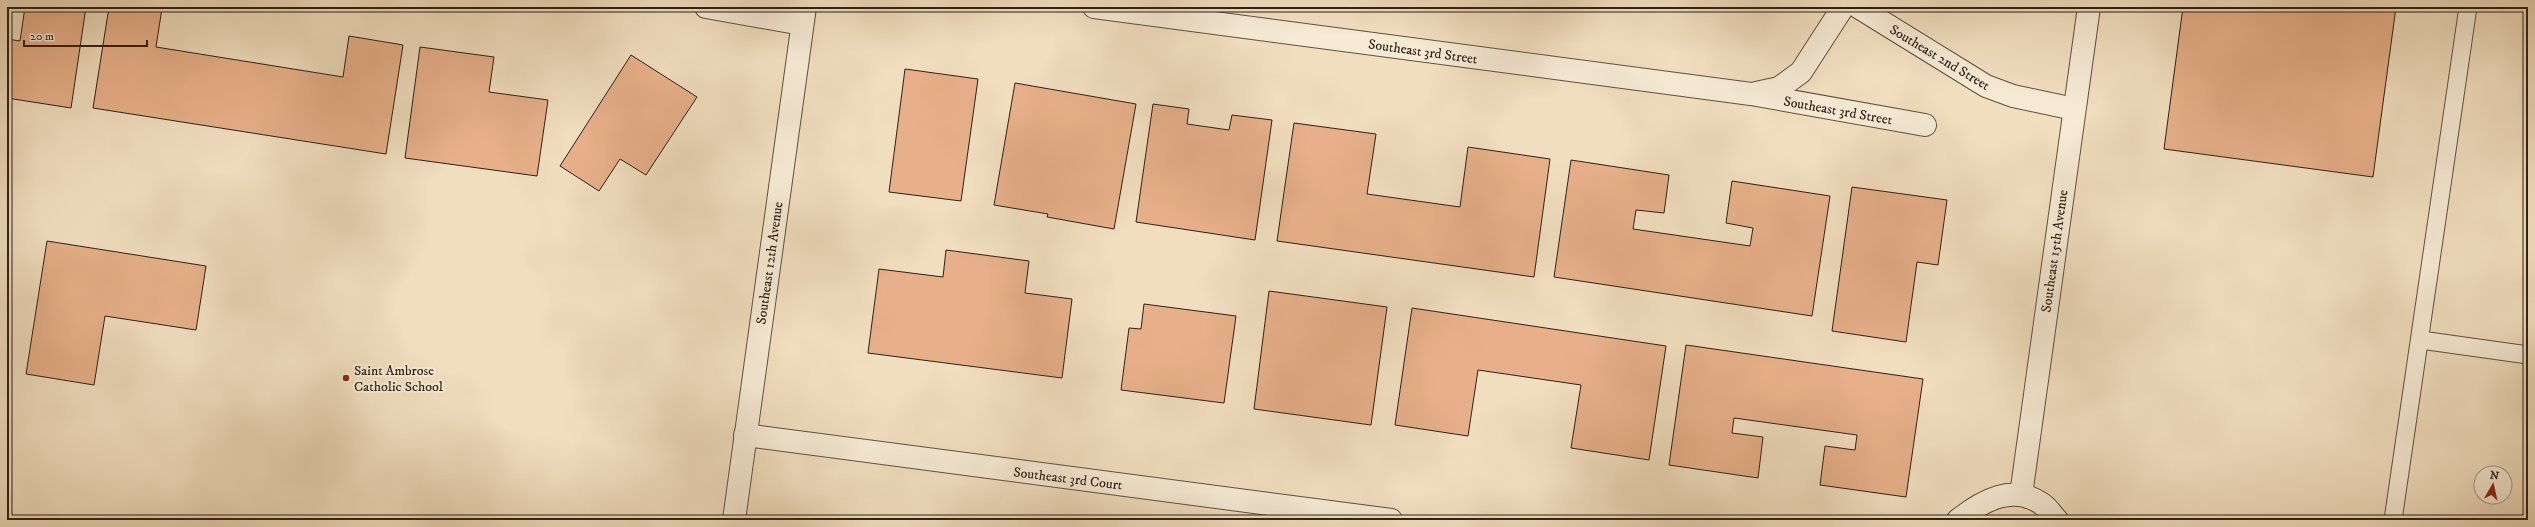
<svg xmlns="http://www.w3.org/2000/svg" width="2535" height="527" font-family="'IM FELL DW Pica',serif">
  <rect width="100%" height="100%" fill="#f1debf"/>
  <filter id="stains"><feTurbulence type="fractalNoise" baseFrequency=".005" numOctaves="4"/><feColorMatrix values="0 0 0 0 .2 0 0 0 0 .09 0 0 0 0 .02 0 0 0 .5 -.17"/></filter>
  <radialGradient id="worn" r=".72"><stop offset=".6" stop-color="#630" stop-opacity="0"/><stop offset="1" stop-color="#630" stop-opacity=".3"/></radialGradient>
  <g fill="#e7b08a" stroke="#2f2017">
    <polygon points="25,7 86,7 71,108 7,98 7,39 20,41"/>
    <polygon points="109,7 162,8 156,47 343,77 349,36 403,45 386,154 93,108"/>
    <polygon points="2183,7 2396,7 2373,177 2164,149"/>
    <polygon points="420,47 494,57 489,92 548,100 537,176 405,158"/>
    <polygon points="631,55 697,97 646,175 620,159 599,191 560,166"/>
    <polygon points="905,69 978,79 961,201 889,192"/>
    <polygon points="1015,83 1136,104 1114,229 1047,217 1048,214 994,205"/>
    <polygon points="1153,104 1189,109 1187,124 1229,130 1232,115 1272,120 1255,240 1136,222"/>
    <polygon points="1294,123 1376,134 1367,194 1460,207 1468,147 1550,159 1534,277 1277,241"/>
    <polygon points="1571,160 1669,175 1664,213 1636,210 1633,229 1750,246 1753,228 1726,223 1732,181 1830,196 1812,316 1554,277"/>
    <polygon points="1852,187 1947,200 1938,265 1917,262 1906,342 1832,331"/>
    <polygon points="47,241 206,266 196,330 105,316 94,385 26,374"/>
    <polygon points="946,250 1029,261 1025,293 1072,299 1062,378 868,353 879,269 943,277"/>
    <polygon points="1269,291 1387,307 1371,425 1254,409"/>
    <polygon points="1144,304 1236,316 1224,403 1121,390 1129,328 1141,329"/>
    <polygon points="1412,308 1666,346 1649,460 1571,448 1581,385 1478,370 1468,436 1395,425"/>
    <polygon points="1686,345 1923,379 1906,497 1820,485 1825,446 1855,450 1857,435 1734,418 1732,433 1763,437 1758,478 1669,465"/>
    <polygon points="844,516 871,520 843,520"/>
  </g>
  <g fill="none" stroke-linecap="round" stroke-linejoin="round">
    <defs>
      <g id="service">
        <polyline points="2421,340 2528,355"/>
        <polyline points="2393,520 2468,7"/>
      </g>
      <g id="minor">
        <polyline points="706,7 802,24"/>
        <polyline points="1094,7 1751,94 1925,125"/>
        <polyline points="1858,7 1986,86 2013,96 2074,109"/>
        <polyline points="1756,93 1779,88 1801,72 1843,7"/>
        <polyline points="745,435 1391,520"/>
        <polyline points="2021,495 2089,7"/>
        <path d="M1958,520C1982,501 2013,483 2042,504C2048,508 2052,515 2057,520"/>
      </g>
      <polyline id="tertiary" points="734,520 805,7"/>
    </defs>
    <use href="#service" stroke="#605041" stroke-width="19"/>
    <use href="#minor" stroke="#605041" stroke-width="24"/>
    <use href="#tertiary" stroke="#605041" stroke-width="24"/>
    <use href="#service" stroke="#f6ead5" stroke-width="17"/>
    <use href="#minor" stroke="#f6ead5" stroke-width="22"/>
    <use href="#tertiary" stroke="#f6ead5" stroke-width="22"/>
  </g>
  <circle fill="#8f2418" stroke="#f6ead5" stroke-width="1.5" cx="346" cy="378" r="4"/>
  <g text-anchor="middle" stroke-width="4" stroke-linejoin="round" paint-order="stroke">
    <g font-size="14" fill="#2f2017" stroke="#f6ead5">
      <text transform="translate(1423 51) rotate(8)" y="5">Southeast 3rd Street</text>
      <text transform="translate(1940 57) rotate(31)" y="5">Southeast 2nd Street</text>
      <text transform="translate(1838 110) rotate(10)" y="5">Southeast 3rd Street</text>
      <text transform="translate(2054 251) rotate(-82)" y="5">Southeast 15th Avenue</text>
      <text transform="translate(769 263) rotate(-82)" y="5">Southeast 12th Avenue</text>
      <text transform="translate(1068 478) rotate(7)" y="5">Southeast 3rd Court</text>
    </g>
    <g font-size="14" fill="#2f2017" stroke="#f6ead5" text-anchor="start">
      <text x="354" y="375">Saint Ambrose<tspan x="354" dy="16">Catholic School</tspan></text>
    </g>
  </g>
  <rect width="2535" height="527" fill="none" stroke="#f1debf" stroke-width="24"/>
  <rect x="8" y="8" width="2519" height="511" fill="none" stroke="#2f2017" stroke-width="2"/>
  <rect x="12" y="12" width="2511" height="503" fill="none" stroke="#2f2017"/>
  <g transform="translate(2493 485) rotate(9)"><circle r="19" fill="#f6ead5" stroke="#a69989"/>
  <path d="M0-3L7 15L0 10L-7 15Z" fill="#8f2418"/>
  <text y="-6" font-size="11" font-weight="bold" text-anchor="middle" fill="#2f2017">N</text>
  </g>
  <path d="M24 40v6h123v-6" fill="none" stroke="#2f2017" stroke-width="2"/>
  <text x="30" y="40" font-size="12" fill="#2f2017" stroke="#f6ead5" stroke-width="3" paint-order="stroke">20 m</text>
  <rect width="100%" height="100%" filter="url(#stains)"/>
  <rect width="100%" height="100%" fill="url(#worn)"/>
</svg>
